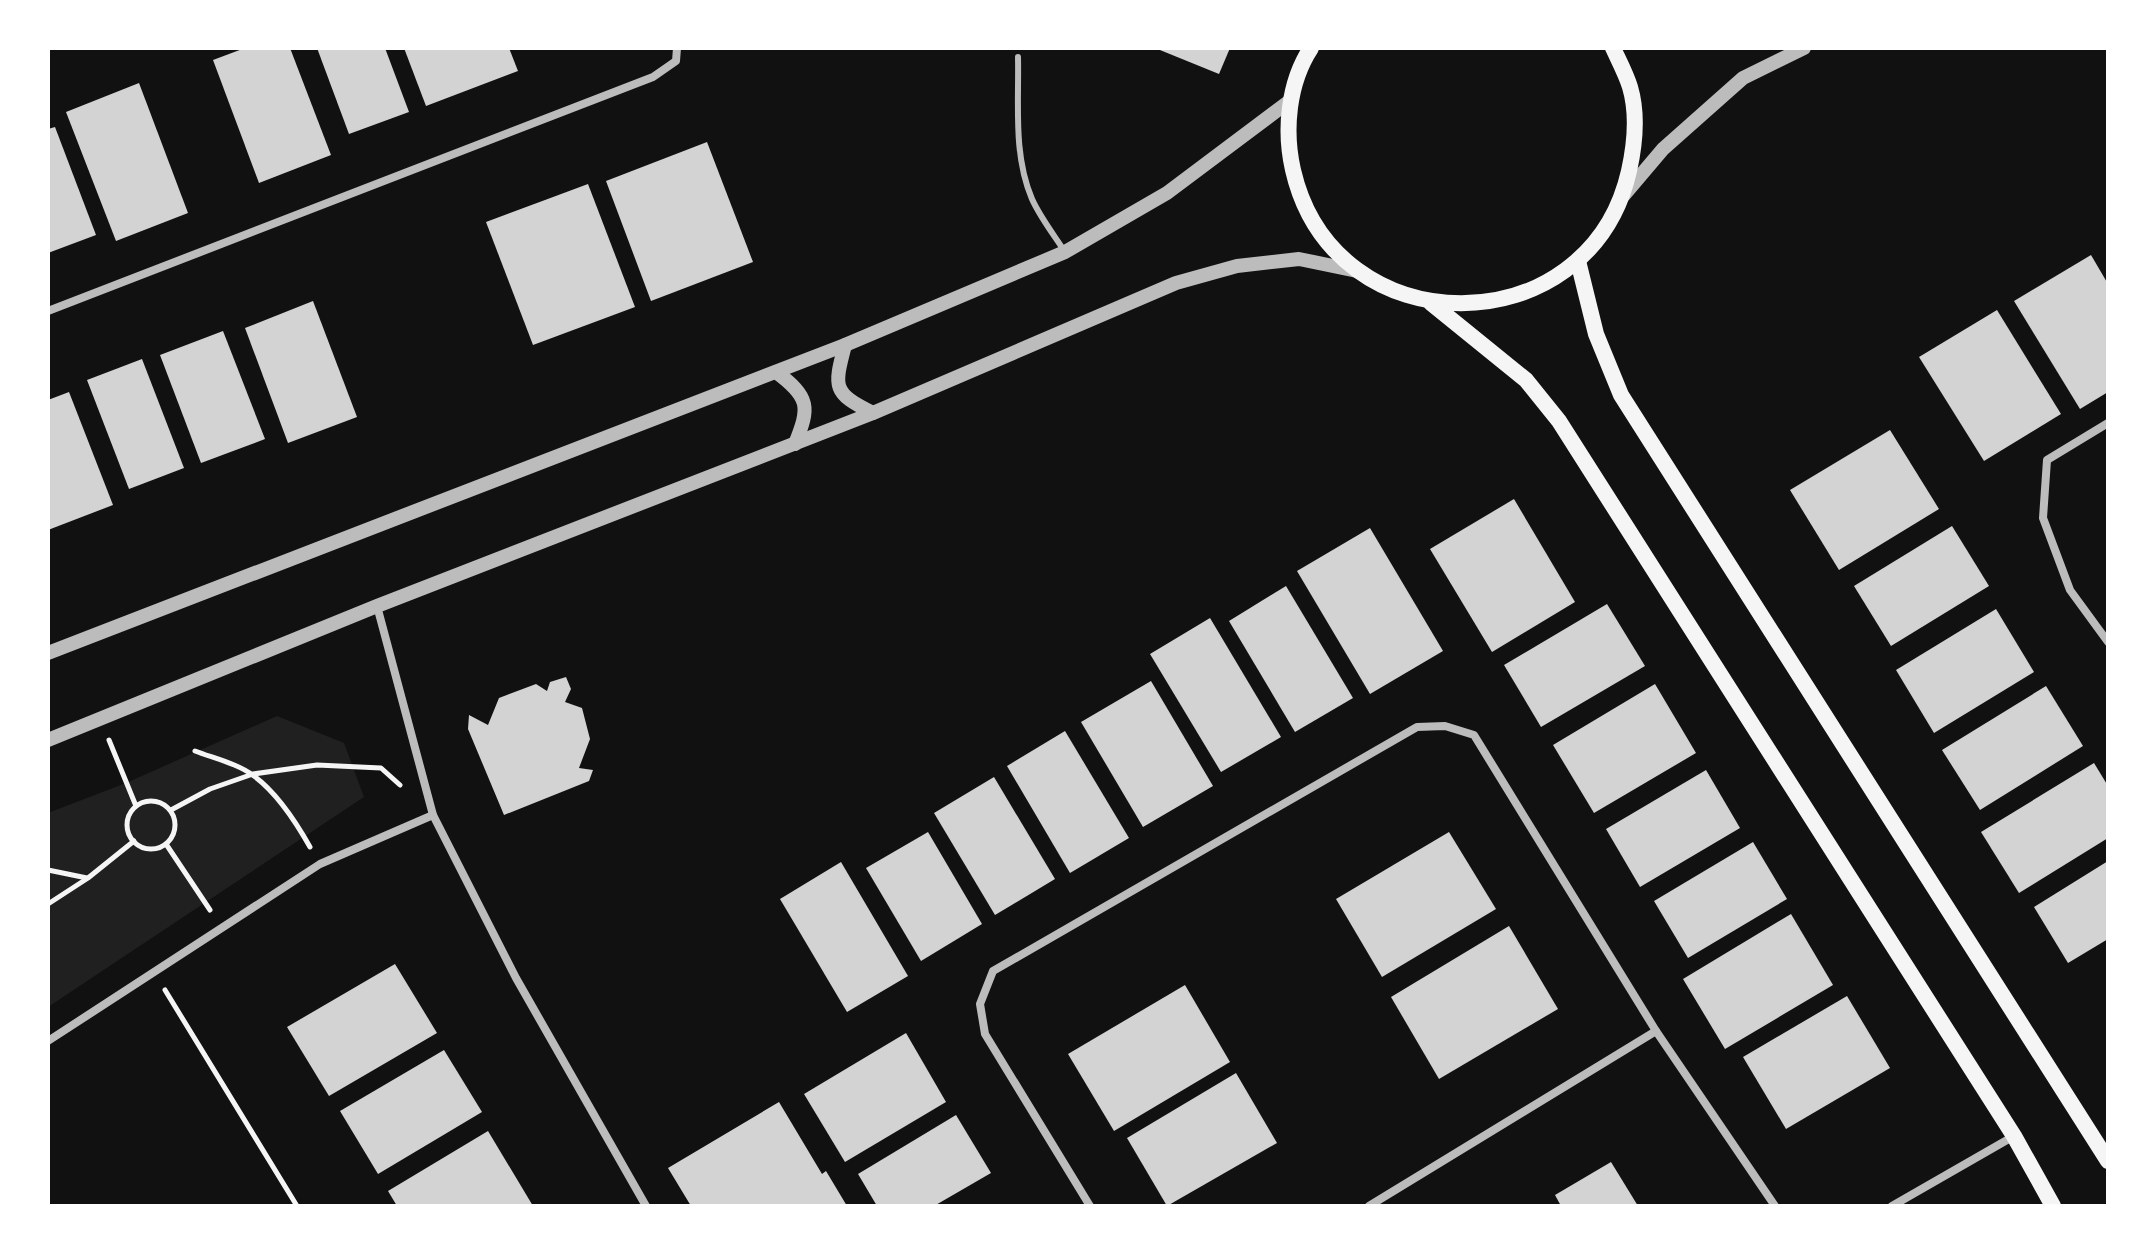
<svg xmlns="http://www.w3.org/2000/svg" width="2156" height="1254" font-family="'Varela Round',sans-serif">
  <rect width="100%" height="100%" fill="#111"/>
  <polygon fill="#202020" points="277,716 344,743 364,797 48,1007 48,813 126,783"/>
  <g fill="#d3d3d3">
    <polygon points="245,48 290,48 331,155 259,183 213,60"/>
    <polygon points="317,48 385,48 409,112 349,134"/>
    <polygon points="404,48 509,48 518,71 426,106"/>
    <polygon points="1155,48 1230,48 1219,74"/>
    <polygon points="139,83 188,213 116,241 66,112"/>
    <polygon points="55,127 96,235 48,253 48,129"/>
    <polygon points="707,142 753,262 651,301 606,181"/>
    <polygon points="588,184 635,307 533,345 486,222"/>
    <polygon points="2091,255 2108,284 2108,392 2080,409 2014,301"/>
    <polygon points="313,301 357,417 288,443 245,328"/>
    <polygon points="1997,310 2061,414 1984,461 1919,357"/>
    <polygon points="223,331 265,439 201,463 160,355"/>
    <polygon points="142,359 184,468 129,489 87,380"/>
    <polygon points="69,392 113,505 48,530 48,400"/>
    <polygon points="1890,430 1939,509 1839,570 1790,490"/>
    <polygon points="1514,499 1575,602 1492,652 1430,549"/>
    <polygon points="1952,526 1989,586 1891,646 1854,586"/>
    <polygon points="1370,528 1443,651 1370,694 1297,571"/>
    <polygon points="1286,586 1353,698 1295,732 1229,621"/>
    <polygon points="1607,604 1645,666 1541,727 1504,665"/>
    <polygon points="1996,609 2034,672 1934,733 1896,670"/>
    <polygon points="1210,618 1281,737 1221,772 1150,654"/>
    <polygon points="566,677 571,689 565,702 582,708 590,739 579,768 593,770 589,781 504,815 468,729 469,715 488,725 499,698 536,684 547,691 550,682"/>
    <polygon points="1151,681 1213,786 1143,827 1081,722"/>
    <polygon points="1655,684 1696,753 1594,813 1553,745"/>
    <polygon points="2046,686 2083,746 1980,810 1942,750"/>
    <polygon points="1065,731 1129,838 1070,873 1007,766"/>
    <polygon points="2094,763 2108,786 2108,838 2019,893 1981,832"/>
    <polygon points="1706,770 1740,828 1640,887 1606,829"/>
    <polygon points="994,777 1055,879 995,915 934,813"/>
    <polygon points="928,832 982,924 921,961 866,868"/>
    <polygon points="1449,832 1496,909 1382,977 1336,899"/>
    <polygon points="1753,842 1787,899 1688,958 1654,901"/>
    <polygon points="2108,861 2108,939 2068,963 2034,907"/>
    <polygon points="841,862 908,976 847,1012 780,899"/>
    <polygon points="1791,914 1833,985 1725,1049 1683,979"/>
    <polygon points="1509,926 1558,1009 1439,1079 1391,997"/>
    <polygon points="395,964 437,1033 329,1096 287,1027"/>
    <polygon points="1185,985 1230,1062 1114,1131 1068,1054"/>
    <polygon points="1847,996 1890,1068 1786,1129 1743,1057"/>
    <polygon points="906,1033 946,1102 845,1162 804,1094"/>
    <polygon points="444,1050 482,1112 378,1174 340,1111"/>
    <polygon points="1236,1073 1277,1143 1167,1206 1127,1138"/>
    <polygon points="779,1102 822,1174 826,1171 847,1206 691,1206 668,1168"/>
    <polygon points="956,1115 991,1173 934,1206 877,1206 858,1174"/>
    <polygon points="488,1131 533,1206 397,1206 388,1191"/>
    <polygon points="1611,1162 1638,1206 1561,1206 1555,1195"/>
  </g>
  <g fill="none" stroke-linecap="round" stroke-linejoin="round">
    <g stroke="#f5f5f5" stroke-width="5">
      <polyline points="109,740 136,806"/>
      <path d="M195,751C213,758 239,764 254,776C277,793 296,822 310,847"/>
      <circle cx="151" cy="825" r="24"/>
      <polyline points="171,810 210,789 253,774 317,765 381,768 400,785"/>
      <polyline points="166,844 210,910"/>
      <polyline points="48,870 87,878"/>
      <polyline points="48,904 88,878 134,841"/>
      <polyline points="165,990 297,1206"/>
    </g>
    <path stroke="#bcbcbc" stroke-width="6" d="M1018,57C1019,104 1013,155 1032,199C1040,217 1054,235 1065,252"/>
    <g stroke="#bcbcbc" stroke-width="8">
      <polyline points="48,311 653,77 676,61 677,48"/>
      <polyline points="2108,423 2047,460 2043,518 2070,590 2108,642"/>
      <polyline points="377,606 433,815 516,978 646,1206"/>
      <polyline points="48,1041 320,864 433,815"/>
      <polyline points="1090,1206 985,1034 980,1004 993,971 1417,727 1445,726 1474,735 1656,1031 1775,1206"/>
      <polyline points="1369,1206 1656,1031"/>
      <polyline points="1892,1206 2014,1136"/>
    </g>
    <g stroke="#bcbcbc" stroke-width="14">
      <polyline points="1624,195 1663,149 1743,78 1804,48"/>
      <path d="M845,345C834,387 832,393 873,413"/>
      <path d="M776,372C810,397 810,407 795,444"/>
      <polyline points="48,653 845,345 1065,252 1167,193 1291,100"/>
      <polyline points="48,740 377,606 873,413 1176,283 1237,266 1299,259 1357,271"/>
    </g>
    <g stroke="#f5f5f5" stroke-width="16">
      <path d="M1311,48C1288,83 1284,131 1293,170C1334,348 1589,347 1629,171C1635,144 1638,114 1630,87C1626,74 1619,61 1613,48"/>
      <polyline points="1578,261 1596,334 1621,395 2108,1161"/>
      <polyline points="1431,303 1526,380 1559,421 2014,1136 2053,1206"/>
    </g>
  </g>
  <rect width="2156" height="1254" fill="none" stroke="#ffffff" stroke-width="100"/>
</svg>
